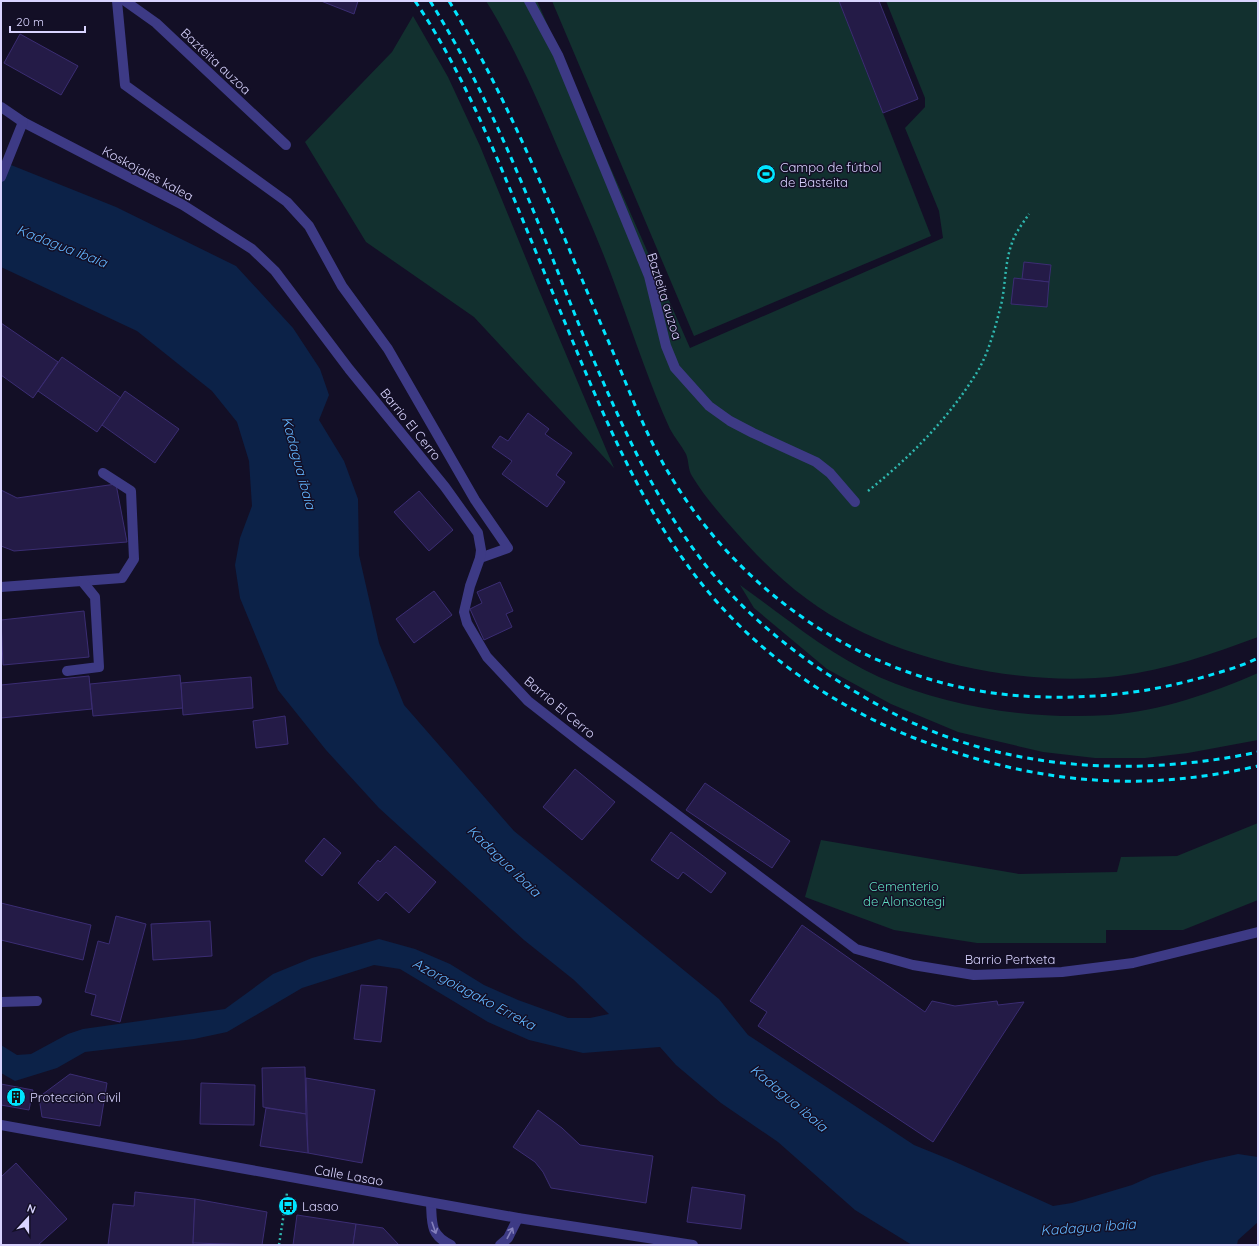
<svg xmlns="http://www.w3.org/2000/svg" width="1259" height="1246" font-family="Quicksand,sans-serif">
  <rect width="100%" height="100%" fill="#130f26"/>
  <g fill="#12302f">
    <path d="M486,1H537L690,348L943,238L939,211L905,128L925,107V98L886,1H1258V637C1212,654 1166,670 1118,676C1020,688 886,659 807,599C780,579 757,556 735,531C720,514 704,496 692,476C688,470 689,461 686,454C681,445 675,438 670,429C650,385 635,339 618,293C601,245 580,199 560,153C538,101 516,49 486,1Z"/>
    <polygon points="552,1 839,1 931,236 694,336"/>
    <polygon points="413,16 448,77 480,146 538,288 614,468 474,317 366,242 305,142 392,52"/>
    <path d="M740,585C785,617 828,654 879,677C950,708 1033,720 1110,715C1161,711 1212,693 1258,673V740L1188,753L1145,758H1095L1043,752L958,732L891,704L827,669L754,608Z"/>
    <polygon points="1258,823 1258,900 1183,930 1106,930 1106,943 977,943 894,930 805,897 821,840 1019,874 1117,872 1121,857 1177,856"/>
  </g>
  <polygon fill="#0c2248" points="1,161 116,207 236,266 293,328 320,369 329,395 319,420 344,461 358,499 359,555 379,643 404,705 514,831 719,999 748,1035 914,1145 951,1160 1053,1206 1072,1203 1132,1185 1152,1176 1206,1161 1238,1154 1258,1157 1258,1222 1238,1240 1237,1245 912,1245 855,1210 778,1142 721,1103 676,1065 660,1047 583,1053 529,1040 488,1022 400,969 374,965 302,988 227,1032 194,1039 85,1052 57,1068 15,1081 1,1073 1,1045 17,1055 31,1054 68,1034 83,1029 225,1009 273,974 312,958 379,939 415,949 450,964 484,985 518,1000 568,1018 590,1018 609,1014 574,980 524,940 379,808 326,750 278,690 240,598 235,565 240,538 252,506 249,461 237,422 212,391 137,331 1,267"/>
  <g fill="#241b47" stroke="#3b2d73">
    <polygon points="321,1 358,1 354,14"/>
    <polygon points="839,1 879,1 918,99 883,113"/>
    <polygon points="20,34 78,66 61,95 4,63"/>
    <polygon points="1024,262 1051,265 1049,282 1022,279"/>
    <polygon points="1014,278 1049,282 1047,307 1011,304"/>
    <polygon points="1,323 58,362 33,398 1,375"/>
    <polygon points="62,357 121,398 97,432 38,391"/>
    <polygon points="125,391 179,429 155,463 102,425"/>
    <polygon points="528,413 549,429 545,434 572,453 556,475 565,482 547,507 502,474 512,461 492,447 500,436 508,441"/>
    <polygon points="116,484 127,542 14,551 1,546 1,490 17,498"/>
    <polygon points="419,491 453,530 429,551 394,512"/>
    <polygon points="500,582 513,611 506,614 512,627 484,640 470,609 482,603 477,592"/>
    <polygon points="434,591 452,615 414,643 396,619"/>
    <polygon points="84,611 89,657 3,665 1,620"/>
    <polygon points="180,675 183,708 93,716 90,684"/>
    <polygon points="89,676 92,709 1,718 1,685"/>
    <polygon points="251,677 253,708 183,715 181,683"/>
    <polygon points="285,716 288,744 256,748 253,721"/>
    <polygon points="575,769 615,802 582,840 543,807"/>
    <polygon points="705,783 790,841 772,868 686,810"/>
    <polygon points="671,832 726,873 711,893 683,872 678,879 651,860"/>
    <polygon points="324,838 341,853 322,876 305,861"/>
    <polygon points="395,846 436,882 409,913 386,892 378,901 358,883 378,860 380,862"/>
    <polygon points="1,903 91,925 83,960 1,940"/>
    <polygon points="116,916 146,924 120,1022 91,1015 96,995 85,992 98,941 109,944"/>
    <polygon points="210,921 212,956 153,960 151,924"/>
    <polygon points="802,925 925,1012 932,1001 955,1006 997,1001 998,1005 1024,1002 933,1142 758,1026 767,1012 750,1001"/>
    <polygon points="361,985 387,987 381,1042 354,1039"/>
    <polygon points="305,1067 306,1114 263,1107 262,1068"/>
    <polygon points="70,1074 107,1083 100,1126 42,1117 39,1097"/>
    <polygon points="306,1078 375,1090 362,1163 308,1153"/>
    <polygon points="201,1083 255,1085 254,1125 200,1124"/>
    <polygon points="1,1084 33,1090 29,1110 1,1105"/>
    <polygon points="266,1108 306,1114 308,1153 260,1146"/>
    <polygon points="538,1110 562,1128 580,1145 653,1156 646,1203 551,1188 543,1172 535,1162 513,1147"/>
    <polygon points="16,1163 67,1219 38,1245 1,1245 1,1177"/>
    <polygon points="692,1187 745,1195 741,1229 687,1222"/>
    <polygon points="135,1192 195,1199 193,1245 108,1245 113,1204 134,1206"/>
    <polygon points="195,1199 267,1212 262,1245 193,1243"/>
    <polygon points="297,1215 356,1224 353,1245 293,1245"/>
    <polygon points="356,1224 383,1228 399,1245 353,1245"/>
  </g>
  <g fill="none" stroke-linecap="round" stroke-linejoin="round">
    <g stroke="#2fb8b0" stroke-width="2.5" stroke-dasharray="2 3" stroke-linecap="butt">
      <path d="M868,491C908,459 947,420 974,377C987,358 994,332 1000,309C1006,288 1004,264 1012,243C1015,233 1023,223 1029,214"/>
      <polyline points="279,1245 287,1193"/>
    </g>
    <g stroke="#3d3a85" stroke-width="10">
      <polyline points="117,1 125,85 287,202 309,226 342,286 388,349 475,500 508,548 480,558"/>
      <polyline points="1,587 122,578 134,559 131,491 103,473"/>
      <polyline points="67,671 99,667 95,597 82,581"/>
    </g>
    <g stroke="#3d3a85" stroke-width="10">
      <polyline points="125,1 156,23 286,145"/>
      <polyline points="529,1 558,55 649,276 666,346 675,368 709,406 730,421 753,433 816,462 830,473 855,502"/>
      <polyline points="1,107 23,122 183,205 252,249 275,271 349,369 445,487 478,533 481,550 480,558 470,586 464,612 467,623 487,657 528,701 583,744 856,949 913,965 974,975 1062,972 1133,963 1258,932"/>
      <polyline points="1,177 23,122"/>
      <polyline points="1,1002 37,1001"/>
      <path d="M431,1203C432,1224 430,1235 451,1245"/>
      <polyline points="500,1245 508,1238 518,1218"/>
    </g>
    <polyline stroke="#3d3a85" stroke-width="10" points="1,1125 518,1218 693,1245"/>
    <g stroke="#00e5ff" stroke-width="3" stroke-dasharray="6 5" stroke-linecap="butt">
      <path d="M415,1C458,64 488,136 517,206C538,257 559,308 580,359C616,445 655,532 717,602C777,670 859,721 945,749C1052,785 1148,791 1258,766"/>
      <path d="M430,1C497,107 539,227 586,342C619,420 654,500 707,567C757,628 818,672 887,710C999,771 1135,778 1258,752"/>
      <path d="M449,1C513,107 558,225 607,338C628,386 645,436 673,480C748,602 879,687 1023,696C1086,700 1146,694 1207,676C1224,671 1242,666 1258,658"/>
    </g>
  </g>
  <defs><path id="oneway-shaft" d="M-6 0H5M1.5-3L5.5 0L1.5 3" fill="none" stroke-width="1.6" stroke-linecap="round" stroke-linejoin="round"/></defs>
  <g stroke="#837fbc">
    <use href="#oneway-shaft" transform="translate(434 1228) rotate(71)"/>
    <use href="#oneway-shaft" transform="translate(510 1233) rotate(-62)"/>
  </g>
  <defs>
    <symbol id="stadium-disc" viewBox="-11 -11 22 22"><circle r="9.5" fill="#00e5ff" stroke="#130f26"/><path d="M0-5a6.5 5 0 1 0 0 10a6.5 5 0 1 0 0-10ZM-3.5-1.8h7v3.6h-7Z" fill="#111"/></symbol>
    <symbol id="building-disc" viewBox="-11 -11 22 22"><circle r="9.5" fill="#00e5ff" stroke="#130f26"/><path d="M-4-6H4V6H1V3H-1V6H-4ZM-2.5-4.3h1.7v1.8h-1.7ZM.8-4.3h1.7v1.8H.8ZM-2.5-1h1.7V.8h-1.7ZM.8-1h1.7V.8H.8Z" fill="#111"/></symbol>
    <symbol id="bus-disc" viewBox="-11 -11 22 22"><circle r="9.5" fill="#00e5ff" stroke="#130f26"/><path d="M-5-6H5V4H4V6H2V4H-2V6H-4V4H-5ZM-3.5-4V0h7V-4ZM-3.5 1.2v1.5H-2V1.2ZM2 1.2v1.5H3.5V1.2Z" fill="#111"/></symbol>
  </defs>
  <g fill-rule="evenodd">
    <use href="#stadium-disc" x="755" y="163" width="22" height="22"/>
    <use href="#building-disc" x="5" y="1086" width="22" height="22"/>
    <use href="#bus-disc" x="277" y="1195" width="22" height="22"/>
  </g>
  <g text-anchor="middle" stroke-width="3" stroke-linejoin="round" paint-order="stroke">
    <g font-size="13" fill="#d9d4ff" stroke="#130f26">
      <text transform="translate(216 61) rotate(43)" y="5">Bazteita auzoa</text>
      <text transform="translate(148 173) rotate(28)" y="5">Koskojales kalea</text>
      <text transform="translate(665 296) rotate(73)" y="5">Bazteita auzoa</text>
      <text transform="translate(411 424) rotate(51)" y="5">Barrio El Cerro</text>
      <text transform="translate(560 707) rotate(40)" y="5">Barrio El Cerro</text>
      <text x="1010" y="964">Barrio Pertxeta</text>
      <text transform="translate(349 1175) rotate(10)" y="5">Calle Lasao</text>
    </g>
    <g font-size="13" fill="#d9d4ff" stroke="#130f26" text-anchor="start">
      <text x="780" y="172">Campo de fútbol<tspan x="780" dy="15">de Basteita</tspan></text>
      <text x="30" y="1102">Protección Civil</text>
      <text x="302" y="1211">Lasao</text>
    </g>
    <g font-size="13" fill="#5fe0c0" stroke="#130f26">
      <text x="904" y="891">Cementerio<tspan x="904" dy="15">de Alonsotegi</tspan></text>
    </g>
    <g font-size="14" font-style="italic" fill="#62b6ff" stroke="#130f26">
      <text transform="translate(62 246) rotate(21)" y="5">Kadagua ibaia</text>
      <text transform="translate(299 463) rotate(75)" y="5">Kadagua ibaia</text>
      <text transform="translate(504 861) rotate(44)" y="5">Kadagua ibaia</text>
      <text transform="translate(474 994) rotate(28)" y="5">Azorgoiagako Erreka</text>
      <text transform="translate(789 1098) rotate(40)" y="5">Kadagua ibaia</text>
      <text transform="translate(1088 1227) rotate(-4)" y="5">Kadagua ibaia</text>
    </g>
  </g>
  <rect width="1259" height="1246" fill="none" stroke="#d9d4ff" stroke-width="4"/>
  <g transform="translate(28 1218) rotate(21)" stroke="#130f26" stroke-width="3" paint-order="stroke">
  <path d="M0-3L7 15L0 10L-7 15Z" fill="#d9d4ff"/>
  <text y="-6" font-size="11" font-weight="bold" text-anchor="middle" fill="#d9d4ff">N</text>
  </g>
  <path d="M10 26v6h75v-6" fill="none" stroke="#d9d4ff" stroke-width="2"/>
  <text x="16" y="26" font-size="12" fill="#d9d4ff" stroke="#130f26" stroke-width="3" paint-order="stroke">20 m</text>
</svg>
